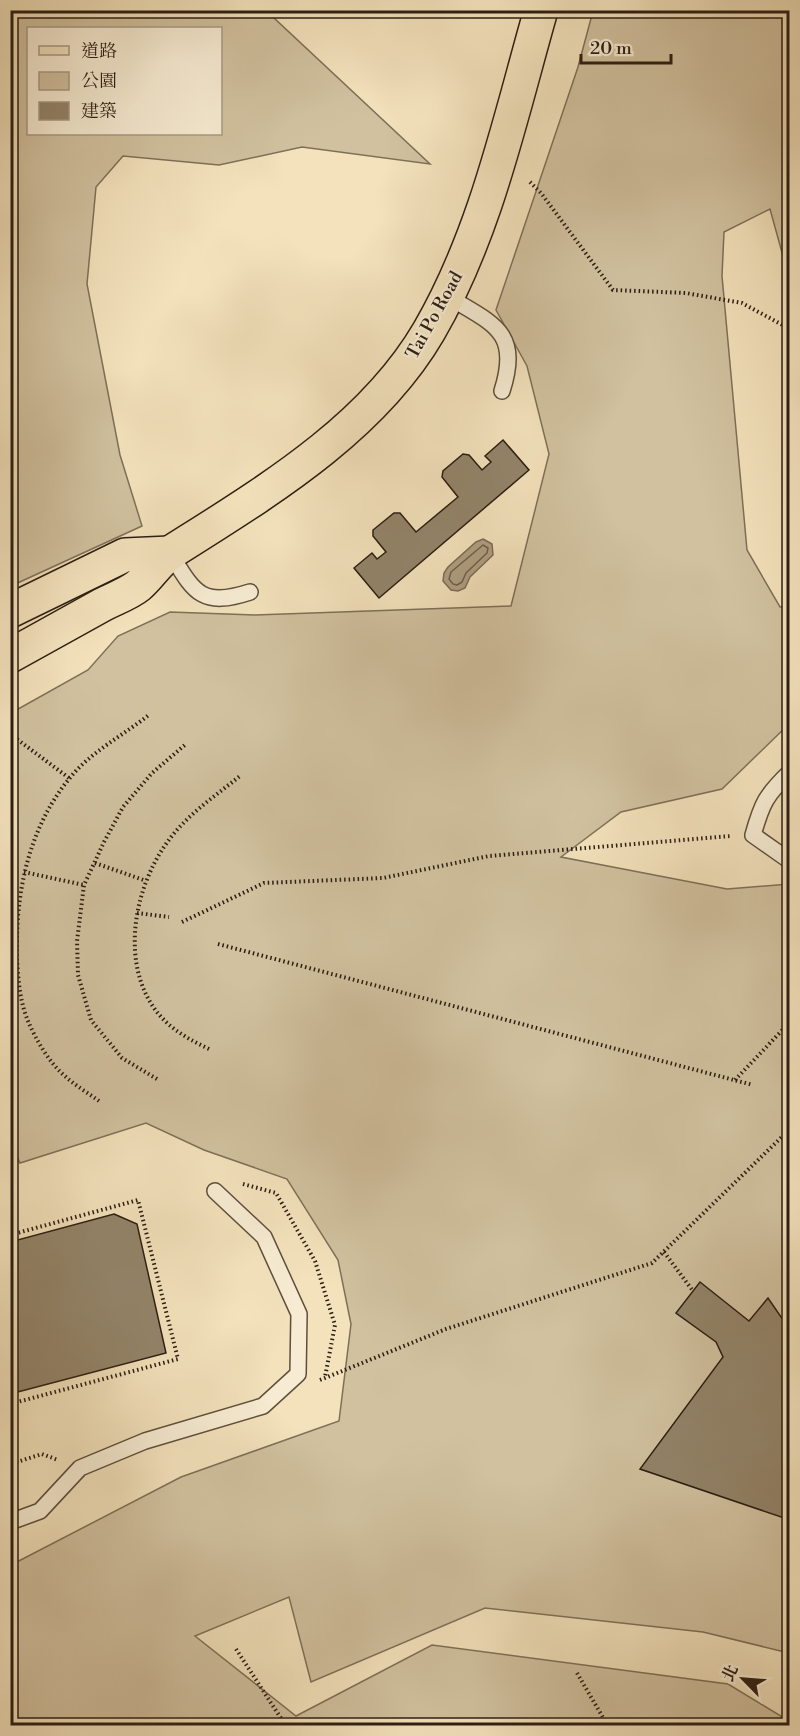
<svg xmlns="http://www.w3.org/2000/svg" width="800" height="1736" font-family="'Libre Bodoni','Noto Serif TC',serif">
  <rect width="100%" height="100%" fill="#f3e2bc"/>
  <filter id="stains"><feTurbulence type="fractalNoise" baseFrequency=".00333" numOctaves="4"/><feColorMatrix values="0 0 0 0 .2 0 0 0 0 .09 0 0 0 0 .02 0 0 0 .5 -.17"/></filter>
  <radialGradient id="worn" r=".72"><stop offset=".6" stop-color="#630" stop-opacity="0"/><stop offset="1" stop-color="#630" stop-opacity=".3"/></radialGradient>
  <g fill="#d1c19f" stroke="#7e7058" stroke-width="1.5" fill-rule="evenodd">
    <path d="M10,11H282L273,17L430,164L302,147L219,165L123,156L96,187L87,284L120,455L142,526L11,586ZM28,28H220V134H28Z"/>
    <polygon points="593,11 789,11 789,278 770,209 724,232 722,276 747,550 780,607 789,606 789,724 722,789 621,812 561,857 727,889 789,884 789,1653 703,1632 485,1608 311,1682 289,1597 195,1636 296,1716 432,1645 728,1684 789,1721 789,1725 11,1725 11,1565 181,1477 339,1421 351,1324 338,1260 287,1179 204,1150 146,1123 20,1163 11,1143 11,713 88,670 118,636 170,612 255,615 511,606 549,454 527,366 496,310 578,67"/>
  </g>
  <polygon fill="#af9f82" stroke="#7b6b55" stroke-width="1.5" points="483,539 492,544 493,555 470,577 465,588 458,591 451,590 443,581 444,573 448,567 476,542"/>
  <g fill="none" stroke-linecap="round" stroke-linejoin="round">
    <polygon stroke="#6e5e4a" stroke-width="1.5" points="483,545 488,548 487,553 466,573 462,582 457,585 453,584 449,579 451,572"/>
  </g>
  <g fill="#93846a" stroke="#2c1e12" stroke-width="1.5">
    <polygon points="503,440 529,470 379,598 354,568 372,553 377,559 386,552 373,536 373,530 394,513 400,513 416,532 458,497 442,477 443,471 463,454 469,455 482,470 491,462 485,456"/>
    <polygon points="114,1214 137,1224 166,1353 10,1394 10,1242"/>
    <polygon points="700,1282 749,1321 768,1298 790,1330 790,1520 640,1469 723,1357 716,1342 676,1313"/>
  </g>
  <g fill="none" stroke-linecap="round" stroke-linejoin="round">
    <defs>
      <g id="service">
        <path d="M447,296C493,324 521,331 502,391"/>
        <path d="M170,553C194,592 201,608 250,592"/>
        <path d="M790,772C766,795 762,803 753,835L790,861"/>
        <polyline points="10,1522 40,1511 80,1468 145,1441 263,1406 298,1374 299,1314 264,1237 215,1191"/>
      </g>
      <g id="primary">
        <polyline points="10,611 125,555 170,553"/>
        <path d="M10,656C41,639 71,622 102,605C113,599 128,594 138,586C150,576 159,560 173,551C266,492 372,429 429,331C486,233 510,118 541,10"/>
      </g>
    </defs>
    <use href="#service" stroke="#5e4f3c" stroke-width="18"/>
    <use href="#primary" stroke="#2c1e12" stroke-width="36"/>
    <g stroke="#2c1e12" stroke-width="4" stroke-dasharray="1.5 3" stroke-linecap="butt">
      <polyline points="530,182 541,193 613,290 686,293 742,303 790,329"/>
      <polyline points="10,734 69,778"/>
      <polyline points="95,863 146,881"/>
      <polyline points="24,872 84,885"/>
      <polyline points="137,913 169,917"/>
      <polyline points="182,922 264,883 383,878 489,856 731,836"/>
      <polyline points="218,944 753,1085"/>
      <path d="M209,1049C188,1039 168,1028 154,1008C121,961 134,889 166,844C185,816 214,797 240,776"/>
      <polyline points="157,1079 122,1058 91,1020 78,975 77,941 84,885 104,842 123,807 152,773 186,744"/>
      <polyline points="735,1080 790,1022"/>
      <path d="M99,1101C88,1093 76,1086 66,1077C50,1064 36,1040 28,1021C20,1002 18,979 17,959C15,895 28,829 69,779C90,752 124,735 150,714"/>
      <polyline points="243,1184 276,1193 315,1261 335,1325 325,1377"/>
      <polyline points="10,1235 138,1200 178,1359 10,1404"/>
      <polyline points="664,1252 693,1291"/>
      <polyline points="320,1380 446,1329 652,1263 790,1129"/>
      <polyline points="10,1426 17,1462 42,1454 58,1460"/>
      <polyline points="236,1649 286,1726"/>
      <polyline points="577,1673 605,1721 605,1726"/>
    </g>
    <use href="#service" stroke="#f7ecd3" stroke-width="15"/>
    <use href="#primary" stroke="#f3e2bc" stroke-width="33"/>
  </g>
  <g text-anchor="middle" stroke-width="4.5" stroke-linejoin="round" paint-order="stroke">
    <g font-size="18" fill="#2c1e12" stroke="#f7ecd3">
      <text transform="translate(434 315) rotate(-61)" y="6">Tai Po Road</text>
    </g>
  </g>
  <rect width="800" height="1736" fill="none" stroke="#f3e2bc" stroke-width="36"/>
  <rect x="12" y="12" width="776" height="1712" fill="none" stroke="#2c1e12" stroke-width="3"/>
  <rect x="18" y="18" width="764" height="1700" fill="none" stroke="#2c1e12" stroke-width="1.5"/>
  <rect x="27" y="27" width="195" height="108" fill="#f7ecd3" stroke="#a69a86" stroke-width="1.5"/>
  <rect x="39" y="46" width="30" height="9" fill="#f3e2bc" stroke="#a69a86" stroke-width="1.5"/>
  <text x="81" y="57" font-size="18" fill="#2c1e12">道路</text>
  <rect x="39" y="72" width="30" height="18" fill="#d1c19f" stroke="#a69a86" stroke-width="1.5"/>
  <text x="81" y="87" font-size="18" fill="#2c1e12">公園</text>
  <rect x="39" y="102" width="30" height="18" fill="#93846a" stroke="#a69a86" stroke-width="1.5"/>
  <text x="81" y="117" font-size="18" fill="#2c1e12">建築</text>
  <g transform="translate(743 1679) rotate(295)" stroke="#f7ecd3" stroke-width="4.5" paint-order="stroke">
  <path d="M0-4.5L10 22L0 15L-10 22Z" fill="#2c1e12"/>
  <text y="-9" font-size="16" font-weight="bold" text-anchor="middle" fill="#2c1e12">北</text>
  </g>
  <path d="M581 54v9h90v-9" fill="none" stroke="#2c1e12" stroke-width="3"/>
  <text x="590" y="54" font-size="18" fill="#2c1e12" stroke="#f7ecd3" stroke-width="4.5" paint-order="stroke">20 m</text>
  <rect width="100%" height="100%" filter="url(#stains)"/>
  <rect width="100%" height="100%" fill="url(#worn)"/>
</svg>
